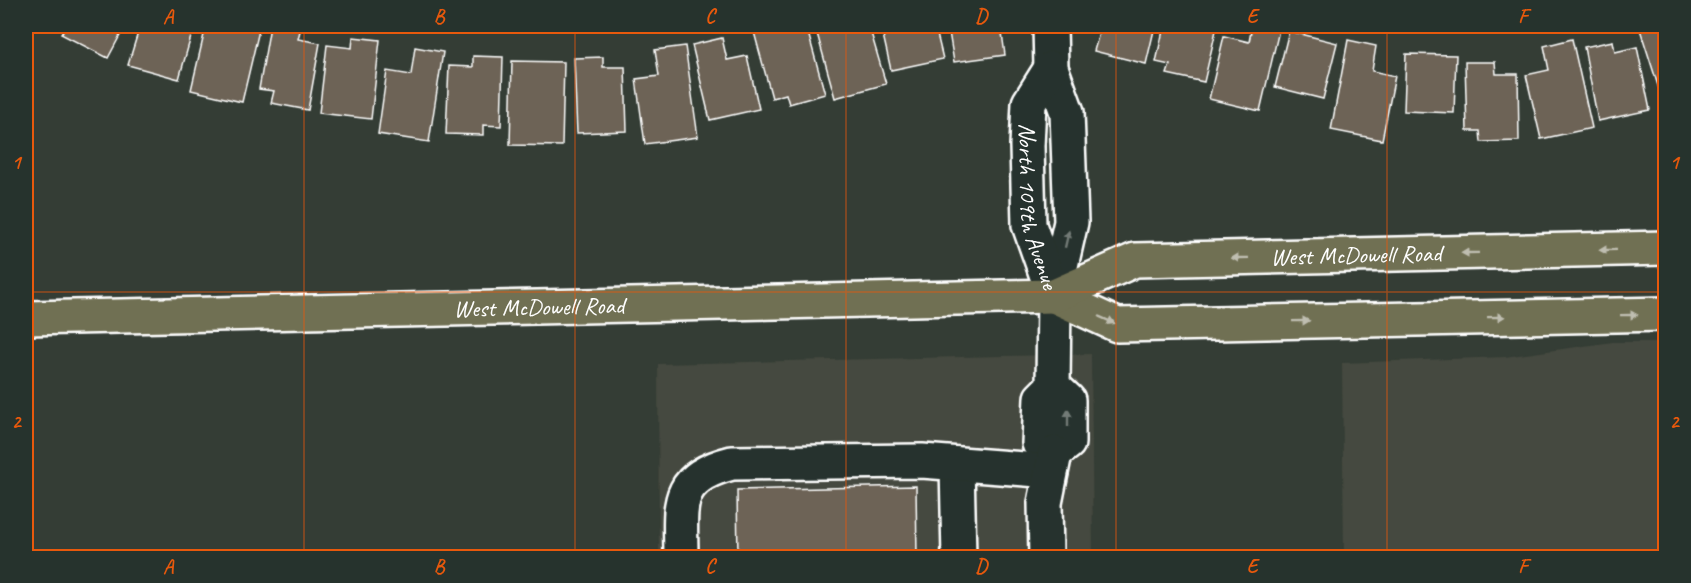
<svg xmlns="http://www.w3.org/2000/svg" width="1691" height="583" font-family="Caveat,sans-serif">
  <rect width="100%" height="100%" fill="#343d35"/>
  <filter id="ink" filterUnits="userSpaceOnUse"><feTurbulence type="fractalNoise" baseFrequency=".0167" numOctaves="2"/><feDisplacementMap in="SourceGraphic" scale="12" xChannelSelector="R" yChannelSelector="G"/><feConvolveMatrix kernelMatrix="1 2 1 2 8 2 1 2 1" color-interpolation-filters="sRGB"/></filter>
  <g filter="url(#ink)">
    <g fill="#45493f">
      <polygon points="1613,342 1665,342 1665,557 1344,557 1342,363 1505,357"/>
      <polygon points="1091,354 1093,557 659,557 658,364"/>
    </g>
    <g fill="#6d6456" stroke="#fff" stroke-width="1.5">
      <polygon points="66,26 125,26 108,58 61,34"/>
      <polygon points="140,26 194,26 179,79 128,65"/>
      <polygon points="206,26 260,26 242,102 191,90"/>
      <polygon points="270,26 301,27 298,39 320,43 308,110 271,103 274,91 259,89"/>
      <polygon points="775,26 783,26 786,35 807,29 825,94 789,104 786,94 772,98 754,32"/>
      <polygon points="815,26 869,26 886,84 835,98"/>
      <polygon points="881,26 935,26 943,59 891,70"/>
      <polygon points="948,26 1001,26 1005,55 954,62"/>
      <polygon points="1101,26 1155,26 1146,64 1094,51"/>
      <polygon points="1164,26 1217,26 1204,82 1167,74 1170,65 1156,62"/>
      <polygon points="1252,26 1280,26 1260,111 1209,99 1224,36 1249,42"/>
      <polygon points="1639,26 1666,26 1666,90 1660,92"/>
      <polygon points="1289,31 1337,43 1323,99 1275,87"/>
      <polygon points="353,37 380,40 371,119 319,113 327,45 352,48"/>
      <polygon points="722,38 727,60 747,56 759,109 710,120 692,45"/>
      <polygon points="1572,39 1592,128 1541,139 1526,75 1549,70 1544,46"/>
      <polygon points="1348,40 1376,46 1372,71 1395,76 1382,140 1331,130"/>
      <polygon points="1613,41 1615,52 1637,47 1650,110 1598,121 1584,47"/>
      <polygon points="685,46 698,137 645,144 636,79 659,76 655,50"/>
      <polygon points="415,47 443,52 429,142 378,134 387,71 411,75"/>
      <polygon points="1406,54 1456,55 1454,113 1404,111"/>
      <polygon points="473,56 503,57 501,126 483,125 483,135 446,134 449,66 473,67"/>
      <polygon points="603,57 603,67 625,67 627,131 577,133 574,58"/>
      <polygon points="512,61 564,62 562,146 510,145"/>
      <polygon points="1465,62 1495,62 1496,74 1518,74 1519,141 1481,142 1480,131 1467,131"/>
      <polygon points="916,486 917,558 738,558 737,490"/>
    </g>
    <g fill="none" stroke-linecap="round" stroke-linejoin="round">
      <defs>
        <g id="minor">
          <polyline points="1050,26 1051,68 1067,112 1071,222 1054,296 1053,386 1041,398 1039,443 1055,453 1068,443 1068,400 1053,386"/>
          <path id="s1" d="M1051,68L1029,103L1027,146L1029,225L1054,296"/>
          <polyline points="957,464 959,558"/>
          <path d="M681,558C681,506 672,478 732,463L922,461L1051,471"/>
          <polyline points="1046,558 1045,503 1055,453"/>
        </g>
        <g id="major">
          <polyline points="1054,296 1117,325 1666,314"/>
          <path id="s2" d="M26,318L1054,296L1135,260L1666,248"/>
        </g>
      </defs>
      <use href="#minor" stroke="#fff" stroke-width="38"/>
      <use href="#major" stroke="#fff" stroke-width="38"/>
      <use href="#minor" stroke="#26332d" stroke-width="33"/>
      <use href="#major" stroke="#706f52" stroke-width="33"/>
    </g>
    <defs><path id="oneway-solid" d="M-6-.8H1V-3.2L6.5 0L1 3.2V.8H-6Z" transform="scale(1.5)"/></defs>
    <g fill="#727a76">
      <use href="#oneway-solid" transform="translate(1067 239) rotate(-77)"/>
      <use href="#oneway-solid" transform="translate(1068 418) rotate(-90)"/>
    </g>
    <g fill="#bfbeb1">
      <use href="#oneway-solid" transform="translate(1608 250) rotate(179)"/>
      <use href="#oneway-solid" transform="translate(1470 253) rotate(179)"/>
      <use href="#oneway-solid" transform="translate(1240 258) rotate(179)"/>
      <use href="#oneway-solid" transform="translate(1629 315) rotate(-1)"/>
      <use href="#oneway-solid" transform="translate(1496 317) rotate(-1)"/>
      <use href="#oneway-solid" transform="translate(1107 320) rotate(24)"/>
      <use href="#oneway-solid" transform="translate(1301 321) rotate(-1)"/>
    </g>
  </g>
  <path fill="none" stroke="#e8590c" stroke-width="1.5" stroke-opacity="0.55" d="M304,26V558M575,26V558M846,26V558M1116,26V558M1387,26V558M26,292H1666"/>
  <g text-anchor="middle" stroke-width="4.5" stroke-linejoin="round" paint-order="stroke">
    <g font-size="24" fill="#fff" stroke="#26332d">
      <text dy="8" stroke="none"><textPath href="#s1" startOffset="146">North 109th Avenue</textPath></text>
      <text dy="8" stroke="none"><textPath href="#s2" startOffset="1338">West McDowell Road</textPath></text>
      <text dy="8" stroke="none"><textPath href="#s2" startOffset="513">West McDowell Road</textPath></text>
    </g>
  </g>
  <rect width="1691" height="583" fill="none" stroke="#26332d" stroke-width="66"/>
  <rect x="33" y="33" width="1625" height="517" fill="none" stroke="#e8590c" stroke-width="2"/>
  <g font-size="20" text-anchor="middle" font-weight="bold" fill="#e8590c">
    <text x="168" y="23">A</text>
    <text x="439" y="23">B</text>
    <text x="710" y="23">C</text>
    <text x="981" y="23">D</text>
    <text x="1252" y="23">E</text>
    <text x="1523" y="23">F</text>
    <text x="16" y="169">1</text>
    <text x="1674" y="169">1</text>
    <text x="16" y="428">2</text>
    <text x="1674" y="428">2</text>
    <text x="168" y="573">A</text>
    <text x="439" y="573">B</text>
    <text x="710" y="573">C</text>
    <text x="981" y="573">D</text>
    <text x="1252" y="573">E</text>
    <text x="1523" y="573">F</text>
  </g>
</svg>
